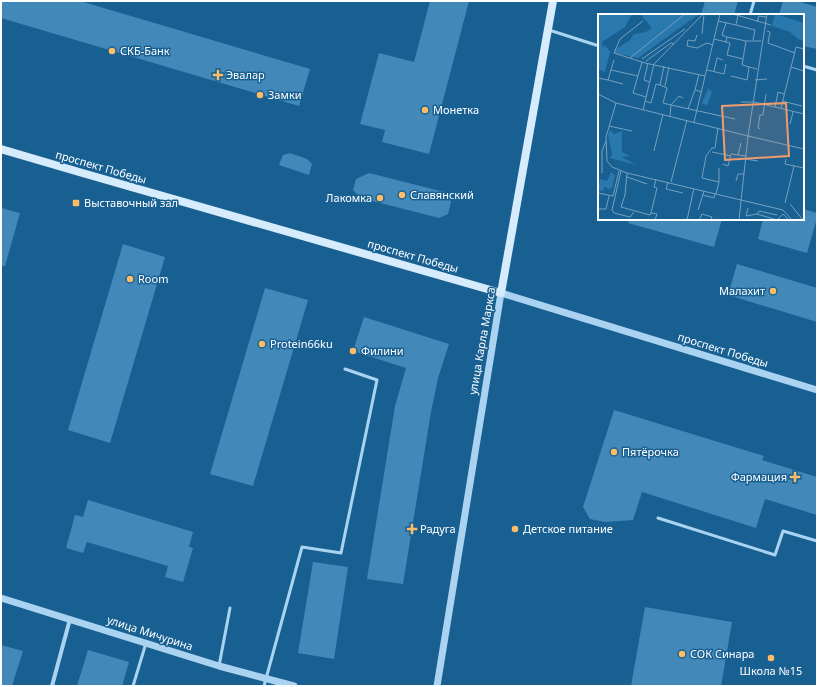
<svg xmlns="http://www.w3.org/2000/svg" width="818" height="687" font-family="'Noto Sans',sans-serif">
  <rect width="100%" height="100%" fill="#196092"/>
  <g fill="#4289b9">
    <polygon points="1,1 80,1 310,69 299,106 1,18"/>
    <polygon points="430,1 469,1 429,154 382,142 385,130 360,124 379,53 414,62"/>
    <polygon points="705,1 738,1 734,15 701,15"/>
    <polygon points="783,1 797,1 817,7 817,49 803,46 803,15 779,15"/>
    <polygon points="290,153 307,159 312,164 309,175 279,165 283,155"/>
    <polygon points="369,173 444,192 451,202 448,214 439,218 361,198 353,190 356,179"/>
    <polygon points="1,208 20,213 5,266 1,266"/>
    <polygon points="803,209 817,213 817,218 807,253 758,239 763,219 803,219"/>
    <polygon points="629,219 722,219 714,247 628,223"/>
    <polygon points="123,244 165,257 110,443 68,430"/>
    <polygon points="737,264 817,288 817,322 728,295"/>
    <polygon points="265,288 308,300 253,486 210,474"/>
    <polygon points="364,317 449,344 438,378 431,412 403,584 367,579 395,406 406,368 353,351"/>
    <polygon points="614,410 764,456 762,460 817,477 817,515 765,499 756,528 642,492 633,520 605,522 590,519 583,507"/>
    <polygon points="88,500 193,532 189,547 193,548 183,582 165,577 168,566 87,542 83,553 66,548 75,515 83,517"/>
    <polygon points="313,562 348,567 334,659 298,653"/>
    <polygon points="645,607 732,622 721,686 631,686"/>
    <polygon points="1,645 23,651 12,686 1,686"/>
    <polygon points="88,650 129,662 122,686 77,686"/>
  </g>
  <g fill="none" stroke-linecap="round" stroke-linejoin="round">
    <g stroke="#a9d3f0" stroke-width="3">
      <polyline points="750,15 754,1"/>
      <polyline points="549,30 599,46"/>
      <polyline points="803,66 817,70"/>
      <polyline points="658,518 775,555 783,531 817,541"/>
      <polyline points="219,666 230,608"/>
      <polyline points="133,686 146,643"/>
      <polyline points="264,686 302,547 341,553 377,380 345,369"/>
    </g>
    <polyline stroke="#a9d3f0" stroke-width="4" points="52,686 70,619"/>
    <g stroke="#a9d3f0" stroke-width="7">
      <polyline points="1,598 219,666 294,686"/>
      <polyline points="437,686 501,293 817,390"/>
    </g>
    <polyline stroke="#d6ebfb" stroke-width="8" points="1,149 79,172 501,293 553,1"/>
  </g>
  <g fill="#ffbd67" stroke="#196092" stroke-width="1.5">
    <circle cx="112" cy="51" r="4"/>
    <path d="M216 69h4v4h4v4h-4v4h-4v-4h-4v-4h4z"/>
    <circle cx="260" cy="95" r="4"/>
    <circle cx="425" cy="110" r="4"/>
    <circle cx="402" cy="195" r="4"/>
    <circle cx="380" cy="198" r="4"/>
    <rect x="72" y="199" width="8" height="8" rx="2"/>
    <circle cx="130" cy="279" r="4"/>
    <circle cx="773" cy="291" r="4"/>
    <circle cx="262" cy="344" r="4"/>
    <circle cx="353" cy="351" r="4"/>
    <circle cx="614" cy="452" r="4"/>
    <path d="M793 471h4v4h4v4h-4v4h-4v-4h-4v-4h4z"/>
    <path d="M410 523h4v4h4v4h-4v4h-4v-4h-4v-4h4z"/>
    <circle cx="515" cy="529" r="4"/>
    <circle cx="682" cy="654" r="4"/>
    <circle cx="771" cy="658" r="4"/>
  </g>
  <g text-anchor="middle" stroke-width="3" stroke-linejoin="round" paint-order="stroke">
    <g font-size="11" fill="#fff" stroke="#196092" text-anchor="start">
      <text x="120" y="55">СКБ-Банк</text>
      <text x="226" y="79">Эвалар</text>
      <text x="268" y="99">Замки</text>
      <text x="433" y="114">Монетка</text>
      <text x="410" y="199">Славянский</text>
      <text x="372" y="202" text-anchor="end">Лакомка</text>
      <text x="84" y="207">Выставочный зал</text>
      <text x="138" y="283">Room</text>
      <text x="765" y="295" text-anchor="end">Малахит</text>
      <text x="270" y="348">Protein66ku</text>
      <text x="361" y="355">Филини</text>
      <text x="622" y="456">Пятёрочка</text>
      <text x="787" y="481" text-anchor="end">Фармация</text>
      <text x="420" y="533">Радуга</text>
      <text x="523" y="533">Детское питание</text>
      <text x="690" y="658">СОК Синара</text>
      <text x="771" y="675" text-anchor="middle">Школа №15</text>
    </g>
    <g font-size="11" fill="#fff" stroke="#196092">
      <text transform="translate(101 167) rotate(16)" y="4">проспект Победы</text>
      <text transform="translate(413 256) rotate(16)" y="4">проспект Победы</text>
      <text transform="translate(482 341) rotate(-80)" y="4">улица Карла Маркса</text>
      <text transform="translate(723 350) rotate(17)" y="4">проспект Победы</text>
      <text transform="translate(150 633) rotate(18)" y="4">улица Мичурина</text>
    </g>
  </g>
  <g transform="translate(598 14)">
    <rect width="206" height="206" fill="#196092"/>
    <path d="M0,0H34L27,13L4,28L5,34L7,31L12,38L7,58L0,55ZM36,0H101L40,44L17,39L16,36L31,27L36,20L48,18L54,14L43,1ZM177,0L206,9V27L200,25L192,18L174,12ZM110,75L114,78L109,92L104,89ZM12,116L16,120L24,117V138L32,142L23,143L39,151L12,144L14,140L10,121ZM13,158L17,161L14,174L10,175L7,172L5,177L0,176L2,165L9,167Z" fill="#2979ae"/>
    <path fill="none" stroke="#75a0be" stroke-width="1" d="M135,0L173,11M140,2L138,11L157,16L155,26M45,7L22,25L16,39L47,49L107,62M120,7L138,11M159,8L161,2L168,3M128,9L124,21L129,23M169,17L172,18L170,29L197,39M104,20L106,0M99,21L97,27L90,26L89,32L99,34L109,29L115,31M116,25L128,28L129,23L148,27M128,28L132,29L129,41L145,45M32,44L87,0M44,45L87,15M16,46L13,56L40,62M48,47L73,29L76,30M44,48L35,79L48,83M50,49L46,66L52,68M193,53L206,57M159,55L144,51L148,27H163M109,56L126,60L128,50M116,57L119,44L125,46M101,60L97,76L104,78M133,62L149,66L151,53M0,64L10,66L13,56M10,66L25,70M157,66L169,65M62,71L69,74L65,89L73,91L81,82L85,84M67,72L71,53M0,80L18,89L150,122L169,0M47,87L53,89L58,70L62,71L66,52M184,87L204,92M143,88H156L206,100M18,89L8,123L9,147L14,153L29,159L185,196L194,206M177,93L180,78L186,80M183,94L198,33L206,35M90,95L97,76M45,96L56,50L105,0M72,102L73,91L137,105M96,108L122,0M192,110L195,98M11,112L34,117M162,115L160,114L162,101H165L168,80M56,137L65,100M114,138L133,142M140,141L143,129M147,145L160,147M188,145L187,150L206,154M125,150L130,152L133,140L148,142M23,157L14,196L16,199L32,203L36,198M4,159V137L8,127M29,159L27,181L23,193L52,201L53,199M29,163L49,170M138,167L140,160H146M70,168L68,175L85,179M73,168L89,106M121,168V154M0,179L15,182L21,157M118,180L121,168L104,164L108,142L114,134H117L120,114M105,181L116,184L117,180M187,189L196,152M192,190L205,206M150,194L148,202L159,200L179,206L185,200L191,206M0,195H8L11,182M100,196L106,177M159,200L161,197L179,201M57,206L59,200L53,199L59,174L56,173L58,165M89,206L96,174M101,206L104,200L114,203L113,206M141,206L150,122L206,135"/>
    <path fill="#f19b6d" fill-opacity="0.15" stroke="#f19b6d" stroke-width="2" d="M188,89L191,142L127,146L124,92Z"/>
    <rect width="206" height="206" fill="none" stroke="#fff" stroke-width="2"/>
  </g>
  <rect width="818" height="687" fill="none" stroke="#ffffff" stroke-width="4"/>
</svg>
